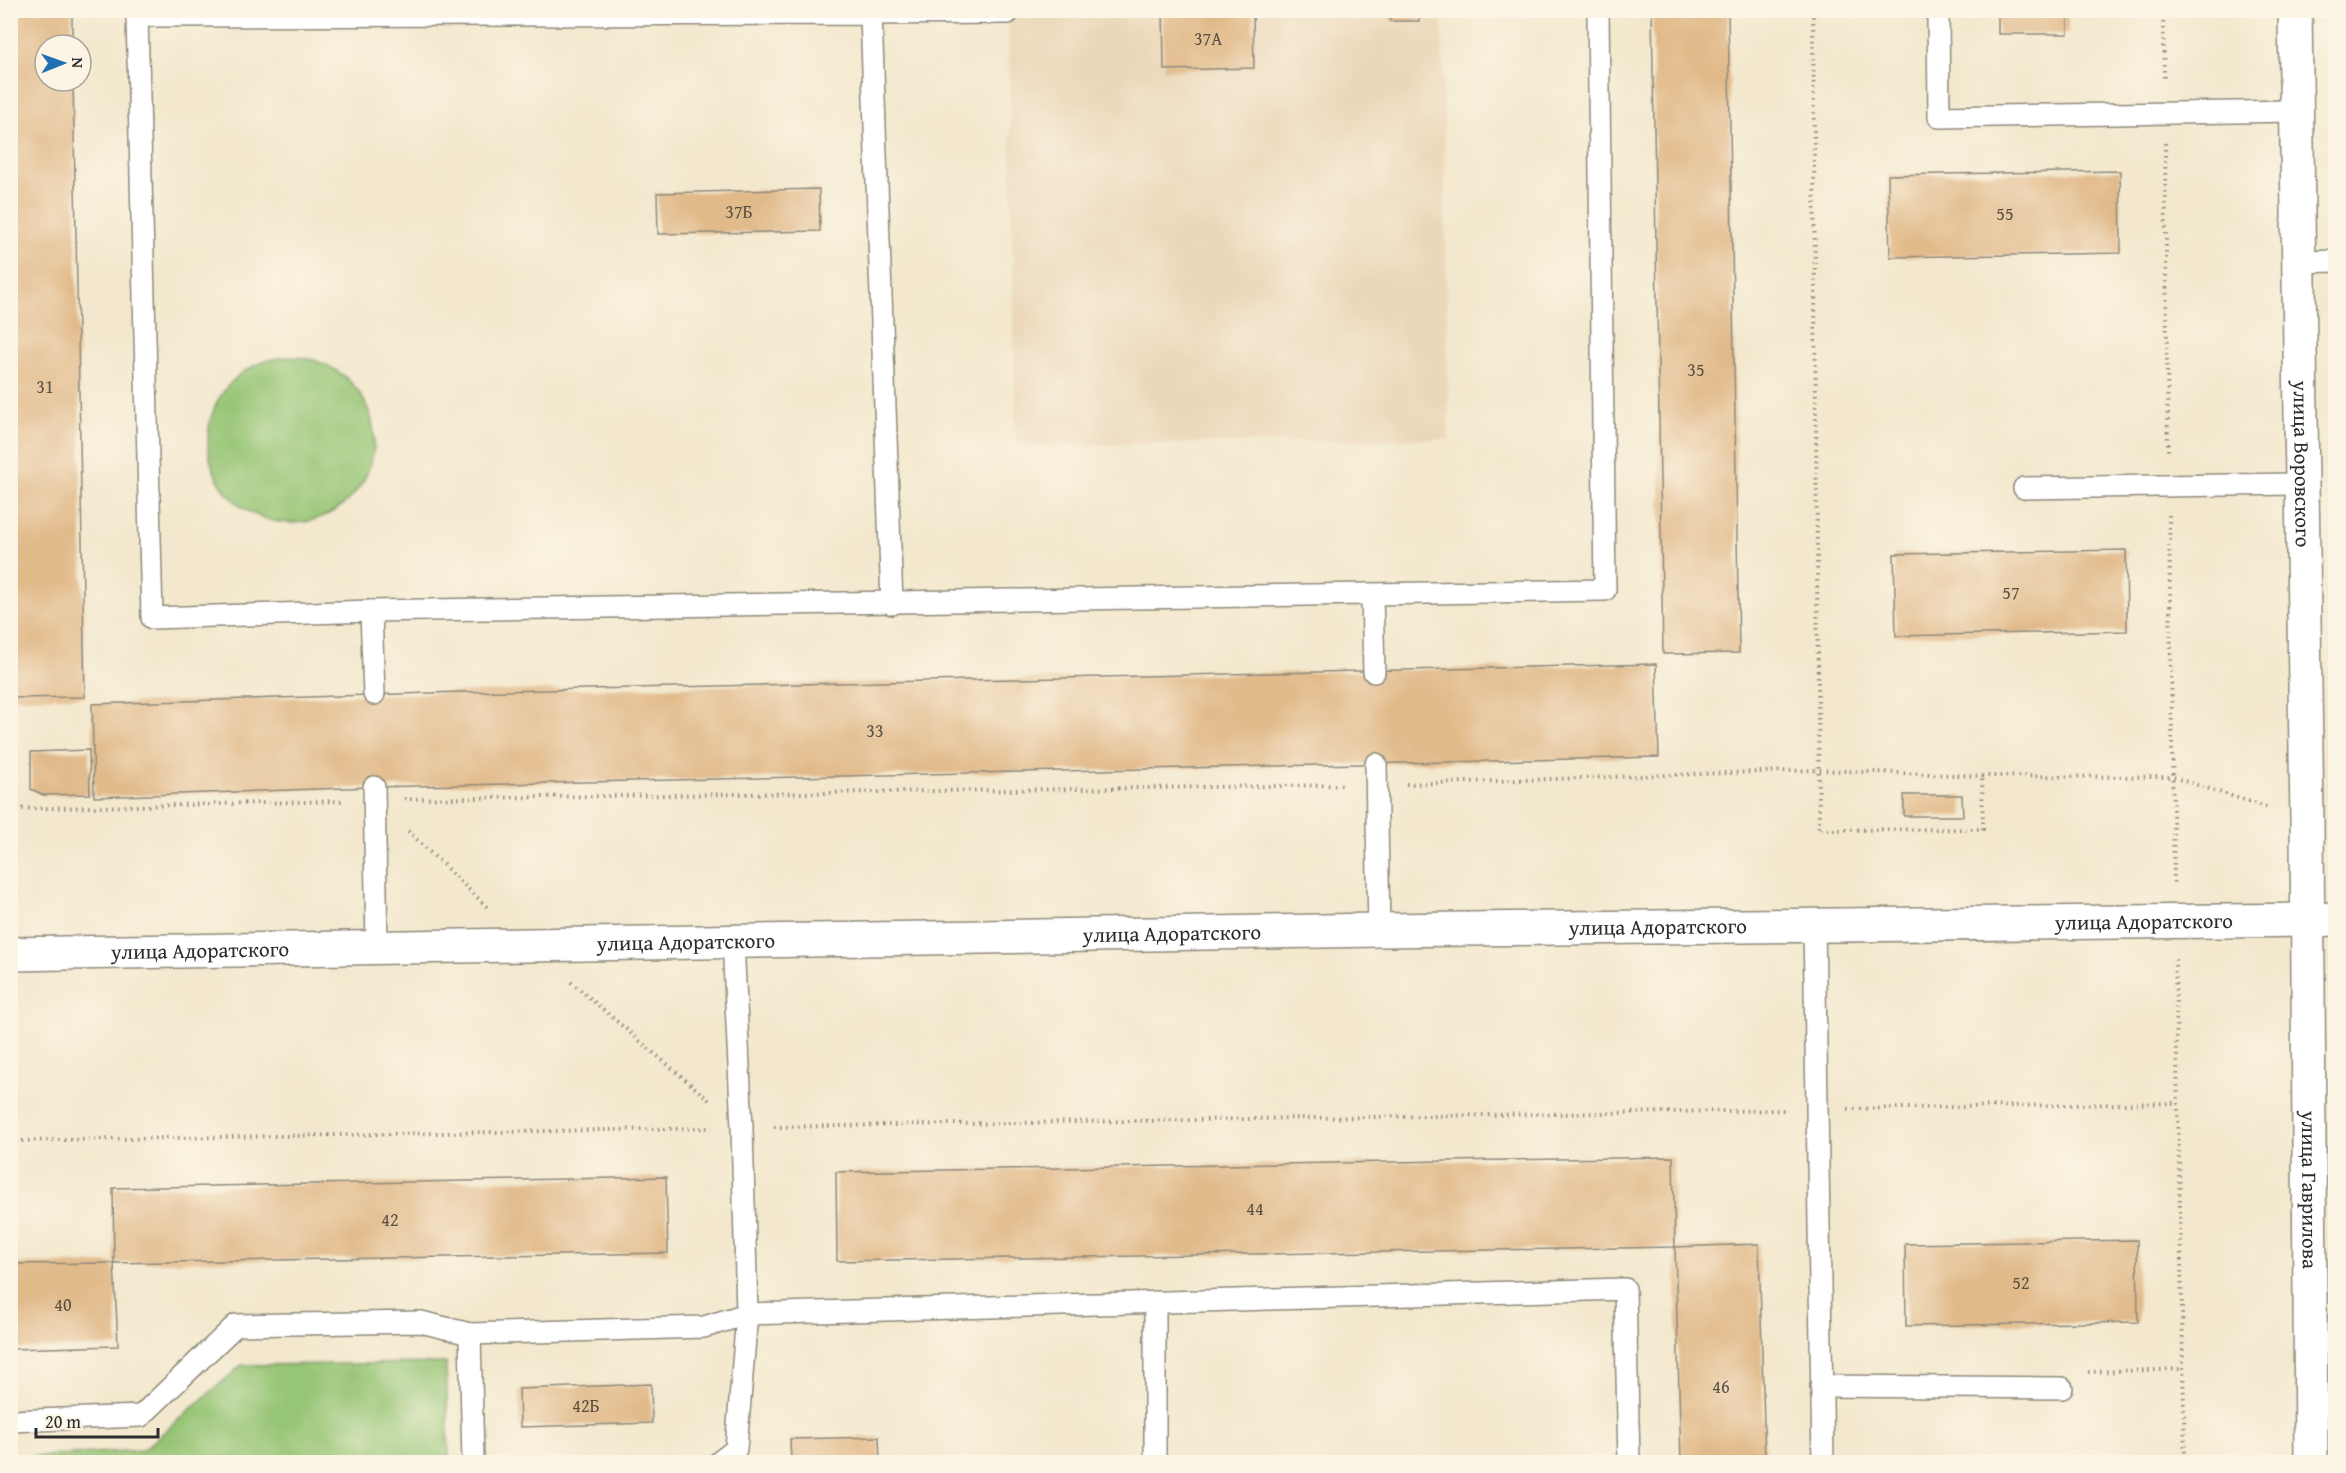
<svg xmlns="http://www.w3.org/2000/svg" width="2346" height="1473" font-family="'Gentium Book Plus',serif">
  <rect width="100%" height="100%" fill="#fcf5e5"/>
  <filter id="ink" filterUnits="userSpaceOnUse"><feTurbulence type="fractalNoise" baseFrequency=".0167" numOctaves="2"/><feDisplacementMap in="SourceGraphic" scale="12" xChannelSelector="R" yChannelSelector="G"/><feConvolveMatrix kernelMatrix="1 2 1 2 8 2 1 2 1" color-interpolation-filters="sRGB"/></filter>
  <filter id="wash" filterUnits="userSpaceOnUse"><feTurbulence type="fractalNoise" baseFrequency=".008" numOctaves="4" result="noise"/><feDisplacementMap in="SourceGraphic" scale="24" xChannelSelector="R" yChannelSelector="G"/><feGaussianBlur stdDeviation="1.35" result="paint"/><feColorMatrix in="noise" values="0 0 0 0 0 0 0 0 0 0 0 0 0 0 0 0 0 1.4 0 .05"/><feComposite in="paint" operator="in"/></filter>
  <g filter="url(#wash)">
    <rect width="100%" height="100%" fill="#f3e8cd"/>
    <polygon fill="#ebd8ba" points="1008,11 1442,11 1449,439 1016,446"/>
    <g fill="#96c574" stroke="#607850" stroke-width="1.5">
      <circle cx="291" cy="440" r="83"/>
      <polygon points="446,1363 449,1462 11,1462 11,1458 143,1450 242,1365"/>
    </g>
    <g id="blocks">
      <g fill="#e1ba8a">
        <polygon points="10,10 72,10 72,45 45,45 45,81 73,81 85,697 10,698"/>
        <polygon points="1163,10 1253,10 1254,68 1164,70"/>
        <rect x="1390" y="10" width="29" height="11"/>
        <polygon points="1652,10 1728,10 1739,653 1663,654"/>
        <rect x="1998" y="10" width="70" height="24"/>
        <polygon points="2120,171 2121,253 1890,257 1888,175"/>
        <polygon points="819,189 820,231 658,234 657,193"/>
        <polygon points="2126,550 2127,631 1896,636 1894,554"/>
        <polygon points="1656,664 1659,757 374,787 94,797 92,704 460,692"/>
        <polygon points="89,750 90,794 43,795 31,789 31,752"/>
        <polygon points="1904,795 1962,795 1963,816 1904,816"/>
        <polygon points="1673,1157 1675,1247 837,1261 836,1172"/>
        <polygon points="666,1177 668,1253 114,1263 113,1188"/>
        <polygon points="2137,1240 2138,1322 1906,1326 1905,1244"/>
        <polygon points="1759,1244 1765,1462 1681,1462 1675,1247"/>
        <polygon points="114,1263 118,1346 10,1349 10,1264"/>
        <polygon points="651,1384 652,1423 520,1427 519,1389"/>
        <polygon points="879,1437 880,1462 791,1462 790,1439"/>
      </g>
    </g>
  </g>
  <g filter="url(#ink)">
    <use href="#blocks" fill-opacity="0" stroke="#8f8a7c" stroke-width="1.5"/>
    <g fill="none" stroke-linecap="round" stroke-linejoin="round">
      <defs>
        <g id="service">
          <polyline points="137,10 137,16 871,14 892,604"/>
          <polyline points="1938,10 1939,117 2296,111"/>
          <polyline points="871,14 1008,13"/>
          <polyline points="137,16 152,618 371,611 1605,590 1598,10"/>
          <polyline points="2298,262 2336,261"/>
          <polyline points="2024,488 2301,484"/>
          <polyline points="1372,595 1374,672"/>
          <polyline points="371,611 374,694"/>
          <polyline points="1376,764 1379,930"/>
          <polyline points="374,787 377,947"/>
          <polyline points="1814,925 1823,1462"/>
          <polyline points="470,1334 704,1327 747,1314 1625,1289 1629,1462"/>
          <polyline points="1821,1386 2062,1388"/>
          <polyline points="10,1421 141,1416 236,1325 421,1322 470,1334 473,1462"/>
          <polyline points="719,1462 736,1449 747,1314 742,1128 733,941"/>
          <polyline points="1155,1462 1155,1302"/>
        </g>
        <polyline id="minor" points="2308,920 2336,919"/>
        <g id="tertiary">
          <path id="s1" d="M2295,10L2307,820L2311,1462"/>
          <path id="s2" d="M10,954L1379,930L2308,920"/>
        </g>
      </defs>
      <use href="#service" stroke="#8f8a7c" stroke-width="24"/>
      <use href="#minor" stroke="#8f8a7c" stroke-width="36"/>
      <use href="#tertiary" stroke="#8f8a7c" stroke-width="36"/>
      <g stroke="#8f8a7c" stroke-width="4" stroke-dasharray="1.5 4.5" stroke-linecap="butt">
        <polyline points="1813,10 1819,830 1983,829 1982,776"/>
        <polyline points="2163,10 2164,82"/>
        <polyline points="2165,143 2168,454"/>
        <polyline points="2169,515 2174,886"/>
        <polyline points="1406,784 1817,770 1982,776 2172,777 2269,808"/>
        <polyline points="404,799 1345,785"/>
        <polyline points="10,809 343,801"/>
        <polyline points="408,831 487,907"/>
        <polyline points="2175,959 2185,1462"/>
        <polyline points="571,982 709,1100"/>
        <polyline points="1848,1109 2177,1103"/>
        <polyline points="774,1127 1786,1110"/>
        <polyline points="10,1141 712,1128"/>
        <polyline points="2088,1372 2183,1369"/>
      </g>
      <use href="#service" stroke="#fff" stroke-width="21"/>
      <use href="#minor" stroke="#fff" stroke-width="33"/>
      <use href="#tertiary" stroke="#fff" stroke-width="33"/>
    </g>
  </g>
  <g text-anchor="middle" stroke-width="4.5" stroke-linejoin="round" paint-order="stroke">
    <g font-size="18" fill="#584f43">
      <text x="1208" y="45">37А</text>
      <text x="739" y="218">37Б</text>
      <text x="2005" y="220">55</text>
      <text x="1696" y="376">35</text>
      <text x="45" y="393">31</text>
      <text x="2011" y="599">57</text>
      <text x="875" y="737">33</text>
      <text x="1255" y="1215">44</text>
      <text x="390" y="1226">42</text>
      <text x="2021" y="1289">52</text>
      <text x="63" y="1311">40</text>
      <text x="1721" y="1393">46</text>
      <text x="586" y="1412">42Б</text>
    </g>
    <g font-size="21" fill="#2b2b2b" stroke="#fcf5e5">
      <text dy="7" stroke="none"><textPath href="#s1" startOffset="454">улица Воровского</textPath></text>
      <text dy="7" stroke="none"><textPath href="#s2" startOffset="2134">улица Адоратского</textPath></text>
      <text dy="7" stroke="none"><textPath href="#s2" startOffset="1648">улица Адоратского</textPath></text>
      <text dy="7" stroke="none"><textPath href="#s2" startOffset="1162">улица Адоратского</textPath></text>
      <text dy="7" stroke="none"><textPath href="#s2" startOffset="676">улица Адоратского</textPath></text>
      <text dy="7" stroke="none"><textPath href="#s2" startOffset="190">улица Адоратского</textPath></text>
      <text dy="7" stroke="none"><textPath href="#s1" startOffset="1180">улица Гаврилова</textPath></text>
    </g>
  </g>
  <rect width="2346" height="1473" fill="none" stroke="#fcf5e5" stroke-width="36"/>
  <g transform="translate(63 63) rotate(89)"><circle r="28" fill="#fcf5e5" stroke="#a8a49b" stroke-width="1.5"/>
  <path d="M0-4.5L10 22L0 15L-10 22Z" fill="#1f6fb2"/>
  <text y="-9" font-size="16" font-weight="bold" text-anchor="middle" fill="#2b2b2b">N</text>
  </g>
  <path d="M36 1428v9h122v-9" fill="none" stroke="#2b2b2b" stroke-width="3"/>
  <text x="45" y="1428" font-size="18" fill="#2b2b2b" stroke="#fcf5e5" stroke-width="4.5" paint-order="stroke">20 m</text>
</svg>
